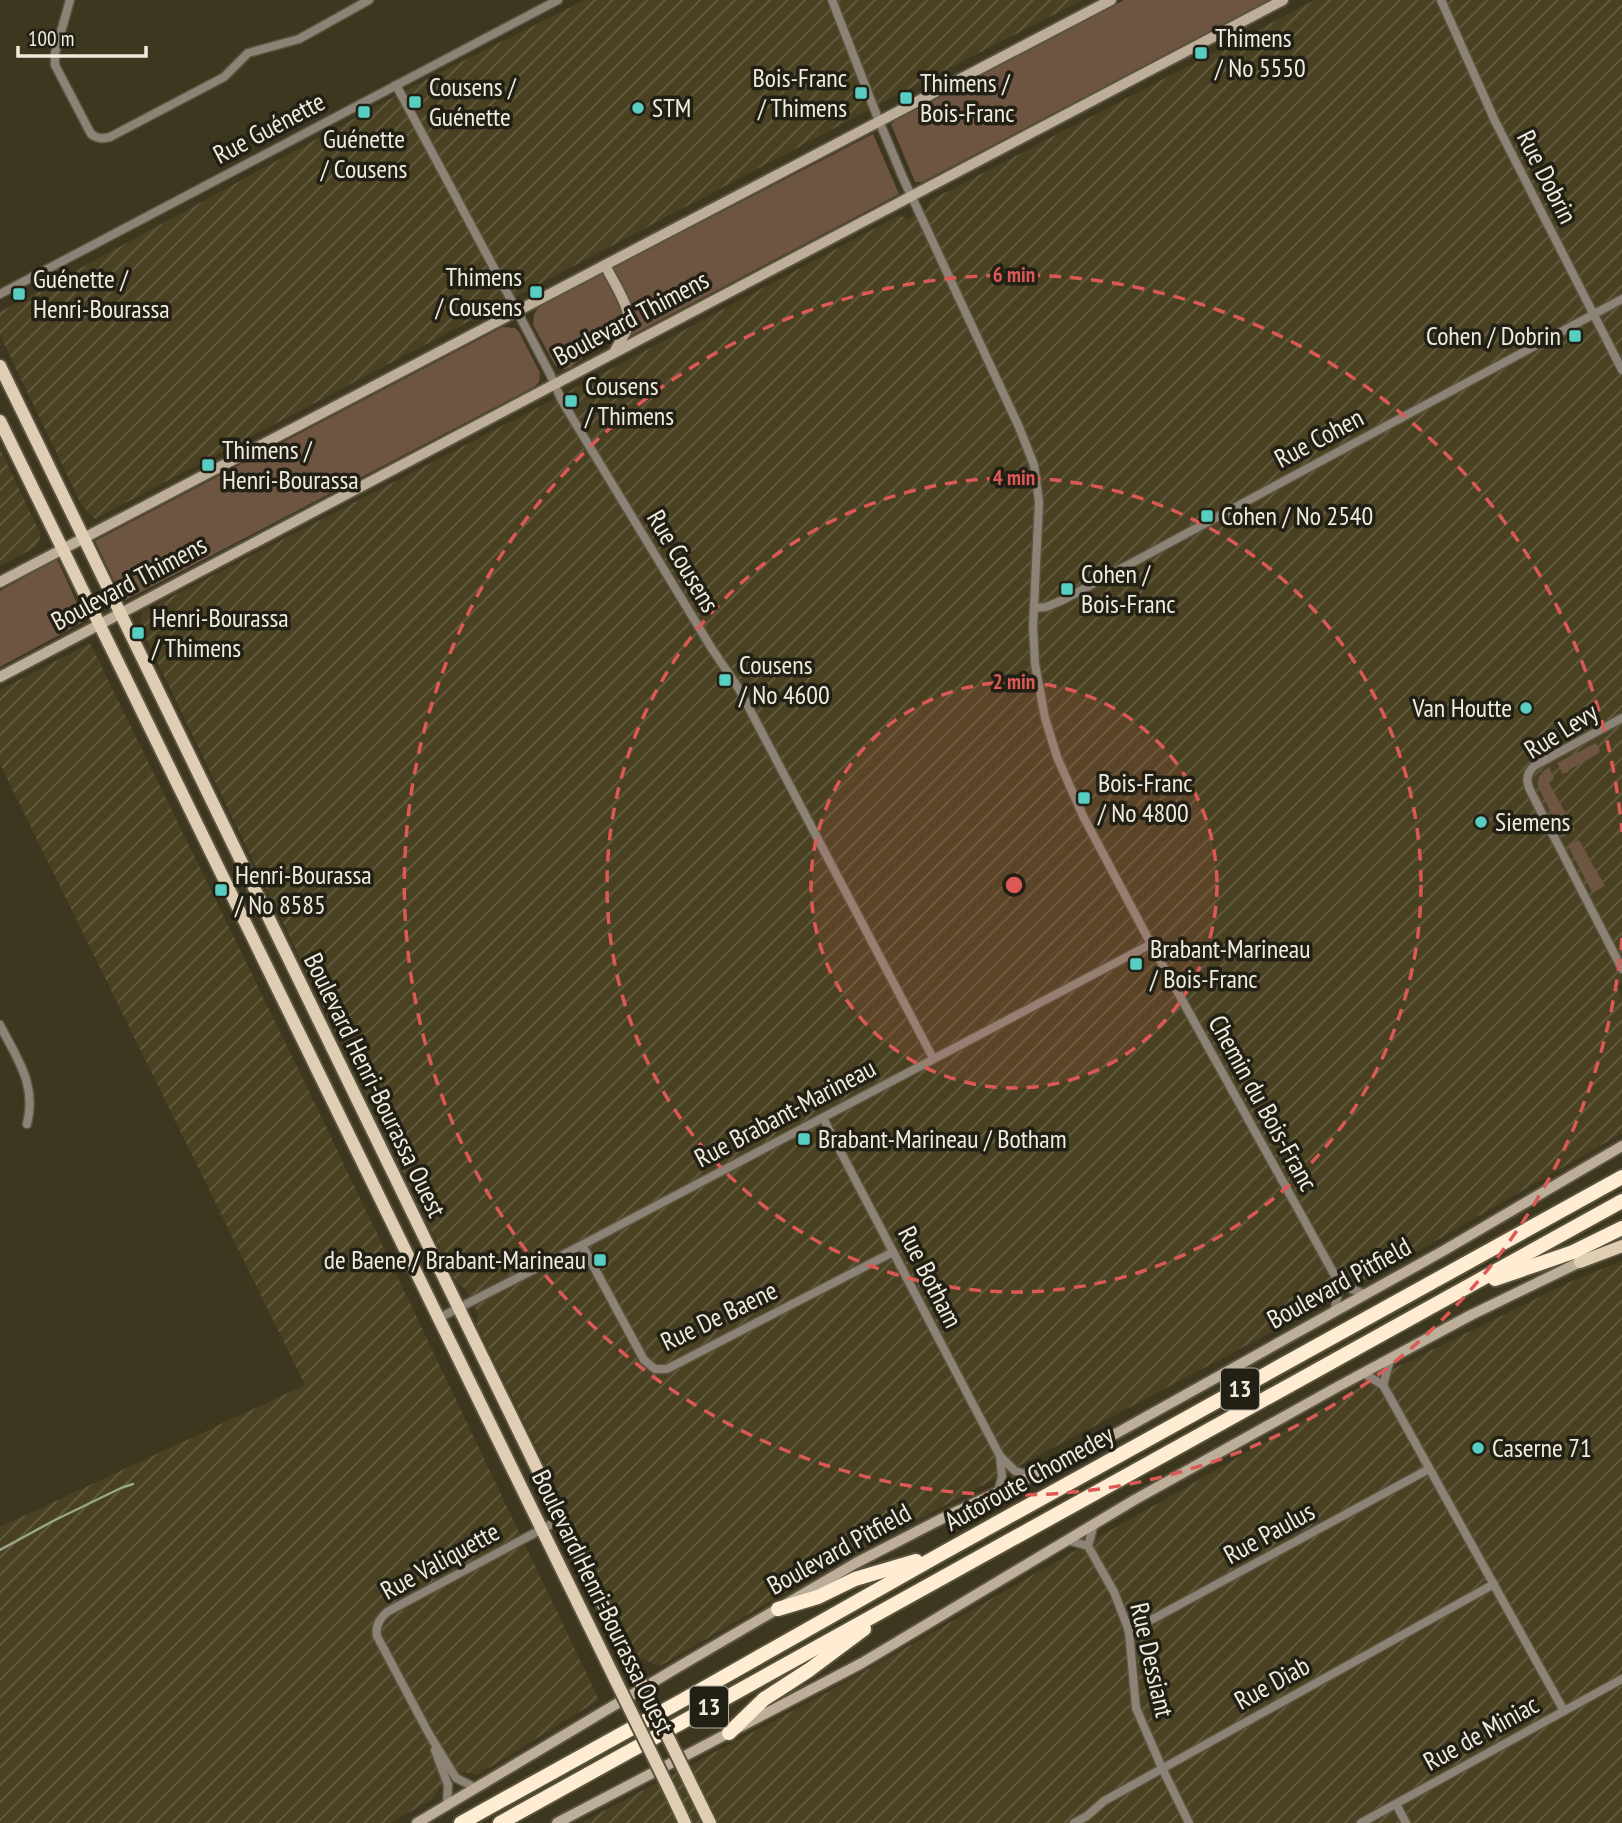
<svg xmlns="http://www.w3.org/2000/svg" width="1622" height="1823" font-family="'PT Sans Narrow',sans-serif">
  <defs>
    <pattern id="industrial-furrows" width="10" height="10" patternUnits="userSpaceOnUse" patternTransform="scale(1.75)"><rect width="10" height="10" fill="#494122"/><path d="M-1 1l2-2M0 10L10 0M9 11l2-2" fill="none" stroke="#645d42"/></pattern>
  </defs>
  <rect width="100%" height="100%" fill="#3e3720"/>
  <g fill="url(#industrial-furrows)">
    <polygon points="585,0 1083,0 920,83 95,519 82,506 0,335 0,312 423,81"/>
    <polygon points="1315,0 1622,0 1622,983 1617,987 1622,997 1622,1133 1370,1279 1356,1282 1349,1276 1328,1286 1329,1293 1324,1302 1287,1324 834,1564 660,1666 639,1658 476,1323 478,1314 465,1289 456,1282 140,626 142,612 543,405 900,215 907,219 927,209 929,201"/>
    <polygon points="0,449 41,535 36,547 0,566"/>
    <polygon points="90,643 308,1089 599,1700 477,1775 464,1772 440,1788 433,1799 390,1823 0,1823 0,1527 305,1385 0,764 0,690"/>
    <polygon points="1622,1261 1622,1823 581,1823 832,1690 1387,1372 1572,1281"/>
  </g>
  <g fill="#6e5542">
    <polygon points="1124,0 1269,0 922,182 915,182 893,129 891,125 894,121"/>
    <polygon points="873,134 899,194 630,336 622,328 613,338 593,349 570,368 565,369 555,365 533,325 534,314 541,305"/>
    <polygon points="503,327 515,328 519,332 540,373 539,382 534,387 126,600 123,599 95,541"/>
    <polygon points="57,559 85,621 0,667 0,591"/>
    <polygon points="1596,743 1600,750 1599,753 1569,770 1568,772 1563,774 1557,763"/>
    <path d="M1549,767L1554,778L1549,783L1575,830L1563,837L1538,787C1537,777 1541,772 1549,767Z"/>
    <polygon points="1579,840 1605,886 1594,892 1592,892 1568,846"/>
  </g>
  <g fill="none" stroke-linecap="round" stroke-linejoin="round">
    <polyline stroke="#9aa58c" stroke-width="2.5" points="0,1550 53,1521 121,1488 133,1484"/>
    <defs>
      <g id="street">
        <path d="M70,0L55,53V65L91,134C98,139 102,139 110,137L224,77L248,53L299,39L369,0"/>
        <polyline points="832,0 877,116 903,178 1019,427 1034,465 1039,502 1033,627 1035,664 1045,718 1057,757 1083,816 1151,944 1339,1283 1340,1285 1334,1312"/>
        <polyline points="1441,0 1495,121 1622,370"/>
        <polyline points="396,85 517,311 550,374 562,401 712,649 739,689 933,1058"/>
        <polyline points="0,294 558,0"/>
        <polyline points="1034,608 1046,607 1063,600 1622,299"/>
        <path d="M1622,718L1534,766C1525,775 1526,783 1532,794L1622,969"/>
        <path d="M0,1025C17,1059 37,1084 27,1124"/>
        <polyline points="823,1118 1000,1456 1015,1471 1031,1476"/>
        <polyline points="582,1245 644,1360 655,1369 667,1369 893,1252"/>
        <polyline points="1340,1285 1365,1294"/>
        <polyline points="439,1318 582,1245 1151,944"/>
        <polyline points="1363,1373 1383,1385 1564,1711"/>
        <polyline points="1383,1385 1391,1357"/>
        <polyline points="998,1492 1002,1477 1000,1456"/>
        <polyline points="1067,1540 1088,1546 1114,1592 1126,1623 1129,1632 1136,1708 1162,1768 1189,1823"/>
        <polyline points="1088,1546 1094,1524"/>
        <polyline points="1129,1632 1429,1469"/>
        <polyline points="435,1750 448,1785 447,1806"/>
        <path d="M476,1788L456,1778L429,1734L377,1636C375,1626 379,1619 387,1612L561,1519"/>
        <polyline points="1396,1804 1406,1823"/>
        <polyline points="1074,1823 1087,1816 1104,1801 1494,1584"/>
        <polyline points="1361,1823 1622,1679"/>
      </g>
      <g id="secondary">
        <path d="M605,265C612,280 633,310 628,326C625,335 619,343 615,351"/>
        <polyline points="0,582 1111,0"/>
        <polyline points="0,677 1283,0"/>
        <polyline points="417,1823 685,1663 856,1563 945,1517 1032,1476 1117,1433 1443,1251 1622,1146"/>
        <polyline points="557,1823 862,1663 1136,1499 1339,1386 1471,1315 1580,1262"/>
      </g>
      <g id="primary">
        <polyline points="0,366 634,1668"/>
        <polyline points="0,421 615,1679"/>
        <polyline points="1580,1262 1622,1246"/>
        <polyline points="688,1778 710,1823"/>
        <polyline points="669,1789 685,1823"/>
      </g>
      <g id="highway">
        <polyline points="1495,1279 1573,1252 1622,1228"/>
        <polyline points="778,1609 818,1597 855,1579 916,1561"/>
        <polyline points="729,1733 764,1699 809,1670 864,1629"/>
        <polyline points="461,1823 683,1700 941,1554 1622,1177"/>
        <polyline points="500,1823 1622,1201"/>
      </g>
    </defs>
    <use href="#street" stroke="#5a543e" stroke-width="11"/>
    <use href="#secondary" stroke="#5a543e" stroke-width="14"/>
    <use href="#primary" stroke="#5a543e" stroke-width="16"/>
    <use href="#highway" stroke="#5a543e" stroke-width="18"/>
    <use href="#street" stroke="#8c8376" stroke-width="8"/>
    <use href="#secondary" stroke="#bcae99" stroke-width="10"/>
    <use href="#primary" stroke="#e0ceb4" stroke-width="12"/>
    <use href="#highway" stroke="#feedd3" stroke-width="14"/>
    <defs>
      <g id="primary-bridge">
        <polyline points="634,1668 688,1778"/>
        <polyline points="615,1679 669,1789"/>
      </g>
    </defs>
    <use href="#primary-bridge" stroke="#5a543e" stroke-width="16" stroke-linecap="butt"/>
    <use href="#primary-bridge" stroke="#e0ceb4" stroke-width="12"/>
  </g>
  <circle cx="1014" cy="885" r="203" fill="#dc5955" fill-opacity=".12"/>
  <g fill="none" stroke="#dc5955" stroke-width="3.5" stroke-dasharray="12 9">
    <circle cx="1014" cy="885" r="203"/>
    <circle cx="1014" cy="885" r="407"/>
    <path d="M1622 938A610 610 0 1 1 1622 832"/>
  </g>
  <g fill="#57cec1" stroke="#221f14" stroke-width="2.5">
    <rect x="1194" y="46" width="14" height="14" rx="3.5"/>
    <rect x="854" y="86" width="14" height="14" rx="3.5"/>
    <rect x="899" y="91" width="14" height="14" rx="3.5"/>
    <rect x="408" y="95" width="14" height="14" rx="3.5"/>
    <circle cx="638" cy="108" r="7"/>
    <rect x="357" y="105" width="14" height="14" rx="3.5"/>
    <rect x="529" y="285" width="14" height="14" rx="3.5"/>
    <rect x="12" y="287" width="14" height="14" rx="3.5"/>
    <rect x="1568" y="329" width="14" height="14" rx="3.5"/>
    <rect x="564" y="394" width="14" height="14" rx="3.5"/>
    <rect x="201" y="458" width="14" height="14" rx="3.5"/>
    <rect x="1200" y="509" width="14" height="14" rx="3.5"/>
    <rect x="1060" y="582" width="14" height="14" rx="3.5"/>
    <rect x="131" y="626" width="14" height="14" rx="3.5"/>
    <rect x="718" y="673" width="14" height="14" rx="3.5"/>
    <circle cx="1526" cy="708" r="7"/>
    <rect x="1077" y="791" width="14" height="14" rx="3.5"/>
    <circle cx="1481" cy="822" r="7"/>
    <rect x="214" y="883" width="14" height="14" rx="3.5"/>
    <rect x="1129" y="957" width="14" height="14" rx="3.5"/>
    <rect x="797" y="1132" width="14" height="14" rx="3.5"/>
    <rect x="593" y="1253" width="14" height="14" rx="3.5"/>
    <circle cx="1478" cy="1448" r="7"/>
  </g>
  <g text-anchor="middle" stroke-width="7" stroke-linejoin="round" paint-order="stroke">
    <g fill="#221f14" stroke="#b2aea1" stroke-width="2">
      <rect x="1221" y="1368.5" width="38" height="41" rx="5"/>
      <rect x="690" y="1686.5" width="38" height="41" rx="5"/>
    </g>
    <g font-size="24" font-weight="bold" fill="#efebdd">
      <text x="1240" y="1397">13</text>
      <text x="709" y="1715">13</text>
    </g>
    <g font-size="26" fill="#efebdd" stroke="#221f14" text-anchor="start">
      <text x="1215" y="47">Thimens<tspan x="1215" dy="30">/ No 5550</tspan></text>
      <text x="847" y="87" text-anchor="end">Bois-Franc<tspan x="847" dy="30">/ Thimens</tspan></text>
      <text x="920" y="92">Thimens /<tspan x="920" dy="30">Bois-Franc</tspan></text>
      <text x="429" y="96">Cousens /<tspan x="429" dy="30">Guénette</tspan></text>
      <text x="652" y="117">STM</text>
      <text x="364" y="148" text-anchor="middle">Guénette<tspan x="364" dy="30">/ Cousens</tspan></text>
      <text x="522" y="286" text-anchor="end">Thimens<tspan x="522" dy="30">/ Cousens</tspan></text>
      <text x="33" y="288">Guénette /<tspan x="33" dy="30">Henri-Bourassa</tspan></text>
      <text x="1561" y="345" text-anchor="end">Cohen / Dobrin</text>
      <text x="585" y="395">Cousens<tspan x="585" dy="30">/ Thimens</tspan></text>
      <text x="222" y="459">Thimens /<tspan x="222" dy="30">Henri-Bourassa</tspan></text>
      <text x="1221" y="525">Cohen / No 2540</text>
      <text x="1081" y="583">Cohen /<tspan x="1081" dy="30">Bois-Franc</tspan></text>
      <text x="152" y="627">Henri-Bourassa<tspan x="152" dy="30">/ Thimens</tspan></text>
      <text x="739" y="674">Cousens<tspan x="739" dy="30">/ No 4600</tspan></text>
      <text x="1512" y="717" text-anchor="end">Van Houtte</text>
      <text x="1098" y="792">Bois-Franc<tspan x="1098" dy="30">/ No 4800</tspan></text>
      <text x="1495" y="831">Siemens</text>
      <text x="235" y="884">Henri-Bourassa<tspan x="235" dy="30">/ No 8585</tspan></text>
      <text x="1150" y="958">Brabant-Marineau<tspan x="1150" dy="30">/ Bois-Franc</tspan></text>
      <text x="818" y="1148">Brabant-Marineau / Botham</text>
      <text x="586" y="1269" text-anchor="end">de Baene / Brabant-Marineau</text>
      <text x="1492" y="1457">Caserne 71</text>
    </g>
    <g font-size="26" fill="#efebdd" stroke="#221f14">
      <text transform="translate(269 128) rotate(-28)" y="9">Rue Guénette</text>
      <text transform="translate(1547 177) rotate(63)" y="9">Rue Dobrin</text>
      <text transform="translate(631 318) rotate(-28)" y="9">Boulevard Thimens</text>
      <text transform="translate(1319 438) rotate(-28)" y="9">Rue Cohen</text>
      <text transform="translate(683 561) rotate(59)" y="9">Rue Cousens</text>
      <text transform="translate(129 583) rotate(-28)" y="9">Boulevard Thimens</text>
      <text transform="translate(1561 731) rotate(-32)" y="9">Rue Levy</text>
      <text transform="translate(375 1085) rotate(64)" y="9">Boulevard Henri-Bourassa Ouest</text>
      <text transform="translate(1263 1103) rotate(61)" y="9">Chemin du Bois-Franc</text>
      <text transform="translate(785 1113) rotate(-28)" y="9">Rue Brabant-Marineau</text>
      <text transform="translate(930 1277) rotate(63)" y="9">Rue Botham</text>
      <text transform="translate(1339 1283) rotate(-29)" y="9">Boulevard Pitfield</text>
      <text transform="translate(719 1316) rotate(-26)" y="9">Rue De Baene</text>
      <text transform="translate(1029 1478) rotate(-29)" y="9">Autoroute Chomedey</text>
      <text transform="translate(1269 1533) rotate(-29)" y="9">Rue Paulus</text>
      <text transform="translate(839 1549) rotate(-29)" y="9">Boulevard Pitfield</text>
      <text transform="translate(440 1561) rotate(-29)" y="9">Rue Valiquette</text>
      <text transform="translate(603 1602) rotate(64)" y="9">Boulevard Henri-Bourassa Ouest</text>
      <text transform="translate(1152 1660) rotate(77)" y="9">Rue Dessiant</text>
      <text transform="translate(1272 1683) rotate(-29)" y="9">Rue Diab</text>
      <text transform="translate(1481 1733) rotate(-29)" y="9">Rue de Miniac</text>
    </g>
  </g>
  <circle cx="1014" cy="885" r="10" fill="#dc5955" stroke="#221f14" stroke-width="3.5"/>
  <g font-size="21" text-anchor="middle" font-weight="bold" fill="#dc5955" stroke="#221f14" stroke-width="7" stroke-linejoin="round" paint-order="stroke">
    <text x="1014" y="282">6 min</text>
    <text x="1014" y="485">4 min</text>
    <text x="1014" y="689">2 min</text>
  </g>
  <path d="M18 46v10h128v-10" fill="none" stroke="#efebdd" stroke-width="3.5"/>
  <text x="28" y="46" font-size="21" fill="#efebdd" stroke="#221f14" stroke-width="5" paint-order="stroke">100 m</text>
</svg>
